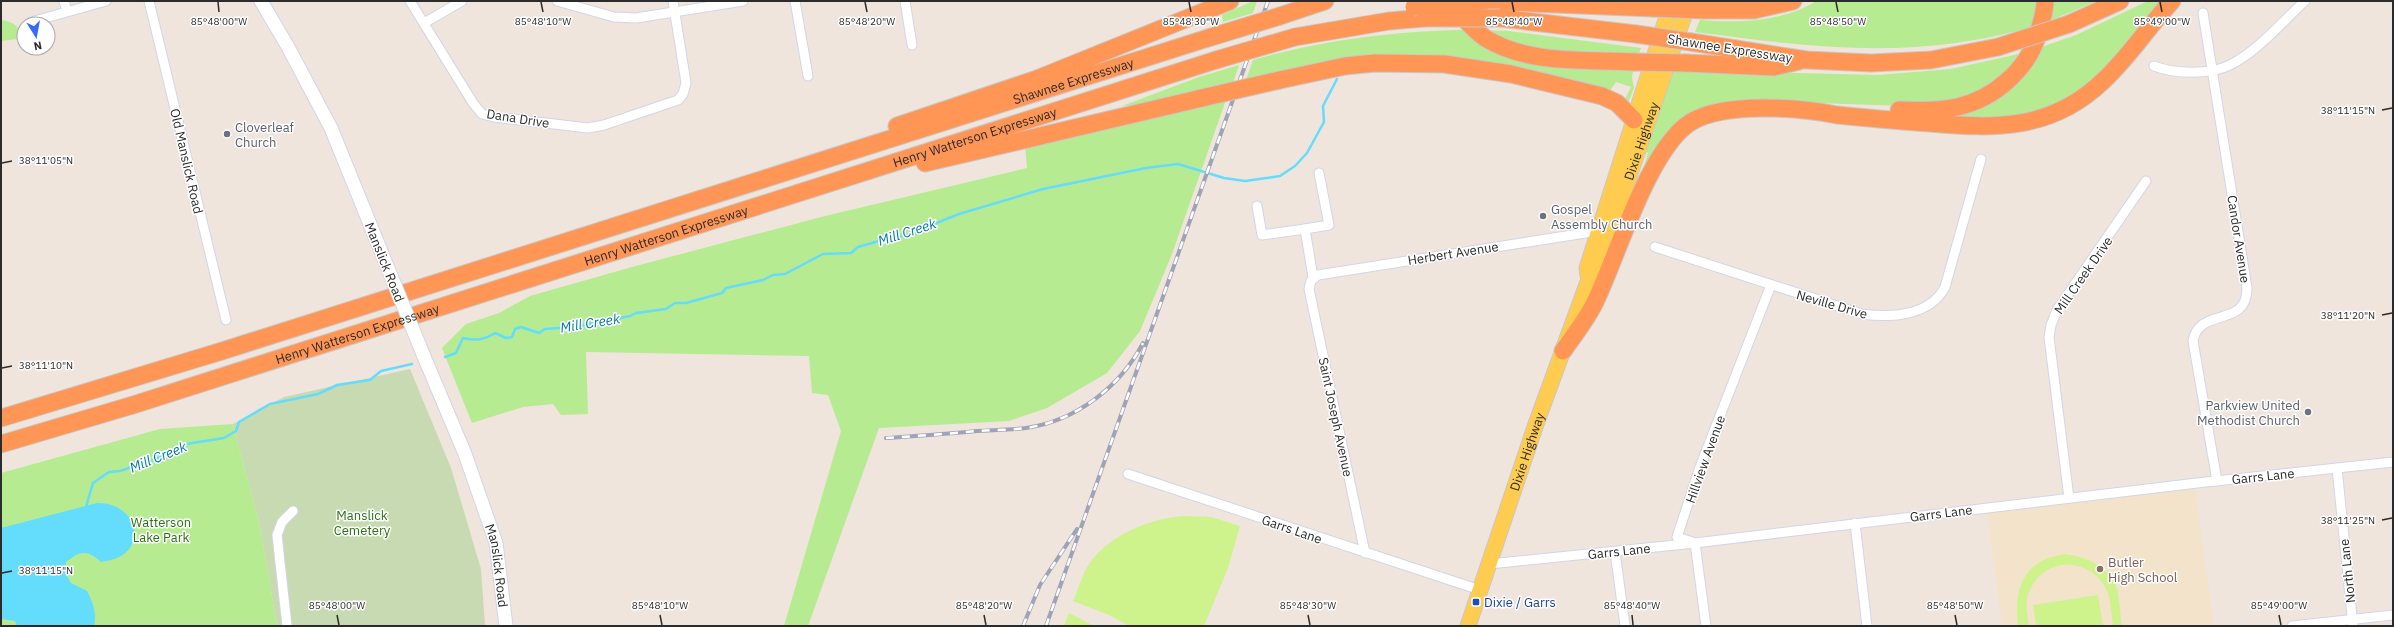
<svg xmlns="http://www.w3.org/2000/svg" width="2394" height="627" font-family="'IBM Plex Sans',sans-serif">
  <rect width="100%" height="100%" fill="#efe5dc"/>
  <polygon fill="#f2e3ca" points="2195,489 2214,626 2002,626 1987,512"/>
  <g fill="#b6eb92">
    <polygon points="1253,1 1257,1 1253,13 1223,22 1222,15"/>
    <path d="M1816,1H2039L2035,26C1915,61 1817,48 1695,32L1700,20C1737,23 1784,22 1816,1Z"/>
    <polygon points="2051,1 2097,1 2049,21"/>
    <polygon points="2148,1 2163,1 2110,69 2057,106 2002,120 1950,117 2039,48 2076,35"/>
    <path d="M1,20C11,21 24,27 18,39L1,41Z"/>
    <path d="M1455,30H1468L1477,40L1634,68L1632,77L1634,88L1628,103L1624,101L1631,87L1616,82L1609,92L1448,59L1245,83L1253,60C1319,41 1387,32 1455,30Z"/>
    <polygon points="1483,30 1508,31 1641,48 1638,56 1530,49"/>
    <polygon points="2023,53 1987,89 1963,100 1905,106 1785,102 1683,125 1641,176 1648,153 1644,151 1673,70 1878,75 1951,69"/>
    <polygon points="1239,65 1232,86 1152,103 1122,106 1199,77"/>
    <polygon points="1226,100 1172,254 1140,331 1107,373 1047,408 1009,421 879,428 808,626 784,626 841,431 828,395 812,393 809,356 586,352 588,414 561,415 553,404 523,407 472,423 442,348 466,324 499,313 530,296 632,267 825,216 1027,168 1025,146"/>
    <polygon points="233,424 260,526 277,626 1,626 1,473 160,429"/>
  </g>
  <polygon fill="#c8dab1" points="410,369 451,468 481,569 485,626 277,626 260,526 233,424 284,397"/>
  <g fill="#cef38d">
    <path d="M1183,516L1211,517L1240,526L1228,568L1204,626H1129L1109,615L1073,601C1078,590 1081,579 1086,569C1105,536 1148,519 1183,516Z"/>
    <path d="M2066,554C2086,557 2111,567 2117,589C2120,601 2120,614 2122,626H2113C2111,612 2111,593 2102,582C2079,553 2035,562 2027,599C2025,607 2028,617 2029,626H2018C2013,588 2024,559 2066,554Z"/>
    <polygon points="2098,595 2103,626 2036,626 2033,605"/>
    <polygon points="1069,613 1094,626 1064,626"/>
  </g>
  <path fill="#64dcfc" d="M97,503C140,502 152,557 101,562C87,549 80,551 66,562V574L71,583L87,591C93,603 97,612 94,626H17L15,621L1,619V528Z"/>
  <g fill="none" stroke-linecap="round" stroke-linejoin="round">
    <g stroke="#64dcfc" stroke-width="2.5">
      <path d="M445,357L456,353L463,338C476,341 484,340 495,333L506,338L512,337L515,329L521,327L539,333L545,329L573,327L630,316L636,313L666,309L675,303H686L722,293L726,288L763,280L773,275L785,274L823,254L851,253L858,247L896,236H904L959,214L1043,189L1146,168L1178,164L1224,178L1245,181L1280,176L1295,166L1307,153L1324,122L1323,106L1337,79"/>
      <polyline points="86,507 93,483 109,472 120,471 164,456 186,444 224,438 236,431 239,422 270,404 318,394 337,385 370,380 381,371 412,364"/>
    </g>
    <defs>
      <g id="minor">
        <polyline points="64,1 67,11"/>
        <polyline points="149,1 226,320"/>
        <polyline points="410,1 473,103 482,114 494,117 588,128 604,125 678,100 683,94 686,83 673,1"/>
        <polyline points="557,1 614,17 636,18 743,1"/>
        <polyline points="795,1 808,76"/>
        <polyline points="905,1 912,45"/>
        <path d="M2203,13L2247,288C2247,329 2199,306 2193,341L2217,481"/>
        <polyline points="424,23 462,1"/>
        <polyline points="29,24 31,22 106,1"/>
        <path d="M2154,66C2174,74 2210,75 2230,65C2258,51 2282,22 2305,1"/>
        <polyline points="1257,206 1262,235 1305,229"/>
        <path d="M1655,247L1862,314C1891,318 1930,316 1945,287L1981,159"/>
        <polyline points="1313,277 1305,229 1329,225 1319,173"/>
        <polyline points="2337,468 2353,626"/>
        <polyline points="1128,474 1480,590"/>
        <polyline points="2069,498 2049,337 2051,325 2057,310 2146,181"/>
        <polyline points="1855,523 1867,626"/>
        <polyline points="1615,552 1625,626"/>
        <polyline points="1365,553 1309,289 1311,281 1318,275 1598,231"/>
        <polyline points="1489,564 1695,543 2197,483 2393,462"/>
        <polyline points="287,626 277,535 282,522 293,511"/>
        <polyline points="1706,626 1695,543 1677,537 1700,467 1771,285"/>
        <polyline points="2292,626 2393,615"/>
      </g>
      <g id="secondary">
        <polyline points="261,1 288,47 331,128 385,261"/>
        <path id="s1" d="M423,354L465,454L496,543L506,626"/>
      </g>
      <g id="primary">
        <polyline points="1588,275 1587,268 1672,1"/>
        <path id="s2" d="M1468,626L1536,424L1589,279L1597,270L1689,1"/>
      </g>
      <g id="motorway">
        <polyline points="1484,1 1653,8"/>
        <path d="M1456,10C1465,20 1474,30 1485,38C1529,65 1586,59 1635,62"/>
        <polyline points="1703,10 1754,10 1793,1"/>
        <polyline points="1280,16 1325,1"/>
        <polyline points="1500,18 1636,34"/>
        <polyline points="2069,24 2120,1"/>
        <polyline points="1295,37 1389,21 1425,18"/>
        <polyline points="1691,42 1807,60 1871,63 1931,60 1998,47"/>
        <polyline points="1686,63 1774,67 1799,61"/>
        <polyline points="1280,80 1345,66 1375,63 1444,64 1511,74 1602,96 1617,103 1634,120"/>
        <path d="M1899,110C1919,111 1938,111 1957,107C1994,99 2028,69 2038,34C2041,23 2045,13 2045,1"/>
        <polyline points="897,126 1037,79 1230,1"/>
        <polyline points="925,163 1202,98"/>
        <path d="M1563,351C1574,335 1588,318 1596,300C1618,254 1649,148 1691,122C1724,102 1799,107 1837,115C1868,118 1899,121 1930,123C1996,129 2052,130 2103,81C2129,57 2148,27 2172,1"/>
        <path id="s3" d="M1,418L222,351L1208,38"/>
        <path id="s4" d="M1,444L133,405L1216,60"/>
      </g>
    </defs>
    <use href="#minor" stroke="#d1d6e6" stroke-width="11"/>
    <use href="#secondary" stroke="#d1d6e6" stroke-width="15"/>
    <use href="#primary" stroke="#c8c8c8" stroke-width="17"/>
    <use href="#motorway" stroke="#c8c8c8" stroke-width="19"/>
    <use href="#minor" stroke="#fff" stroke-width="9"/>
    <use href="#secondary" stroke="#fff" stroke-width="13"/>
    <use href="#primary" stroke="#ffcc50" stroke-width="15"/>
    <use href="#motorway" stroke="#ff9656" stroke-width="17"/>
    <defs>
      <g id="rail">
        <path d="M886,438C916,436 947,434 977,431C993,430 1010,430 1026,428C1076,421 1120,387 1143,343"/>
        <polyline points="1023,626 1040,585 1077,529"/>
        <polyline points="1046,626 1268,1"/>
      </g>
    </defs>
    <use href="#rail" stroke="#9ea3b8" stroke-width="4"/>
    <use href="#rail" stroke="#fff" stroke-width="2.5" stroke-dasharray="8" stroke-linecap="butt"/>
    <defs>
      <polyline id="secondary-bridge" points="385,261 423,354"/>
      <g id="motorway-bridge">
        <polyline points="1414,7 1484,1"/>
        <polyline points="1653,8 1703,10"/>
        <polyline points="1425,18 1500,18"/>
        <polyline points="1636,34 1691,42"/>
        <polyline points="1208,38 1280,16"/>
        <polyline points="1998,47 2069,24"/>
        <polyline points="1216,60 1295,37"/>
        <polyline points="1635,62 1686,63"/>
        <polyline points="1202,98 1280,80"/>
      </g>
    </defs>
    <use href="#secondary-bridge" stroke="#d1d6e6" stroke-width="15" stroke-linecap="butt"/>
    <use href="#motorway-bridge" stroke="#c8c8c8" stroke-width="19" stroke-linecap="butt"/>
    <use href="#secondary-bridge" stroke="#fff" stroke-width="13"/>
    <use href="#motorway-bridge" stroke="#ff9656" stroke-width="17"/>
  </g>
  <path fill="none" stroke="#2b2b2b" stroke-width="1.5" d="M218,2L219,12M541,2L543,12M865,2L867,12M1189,2L1191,12M1512,2L1514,12M1836,2L1838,12M2160,2L2162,12M2382,110L2392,108M2,163L12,161M2382,315L2392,313M2,368L12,366M2382,520L2392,518M2,573L12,571M337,615L339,625M660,615L662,625M984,615L986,625M1308,615L1310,625M1632,615L1633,625M1955,615L1957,625M2279,615L2281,625"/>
  <g fill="#6b7280" stroke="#fff" stroke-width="1.5">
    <circle cx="227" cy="134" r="4"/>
    <circle cx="1543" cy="216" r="4"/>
    <circle cx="2308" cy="412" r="4"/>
  </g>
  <circle fill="#8d6e63" stroke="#fff" stroke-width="1.5" cx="2100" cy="569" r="4"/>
  <rect fill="#1a4fb4" stroke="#fff" stroke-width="1.5" x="1472" y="598" width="8" height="8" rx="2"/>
  <g text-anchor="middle" stroke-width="3" stroke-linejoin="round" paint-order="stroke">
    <g font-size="13" fill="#2b2b2b" stroke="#fff">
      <text transform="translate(1730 48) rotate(9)" y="5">Shawnee Expressway</text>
      <text dy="5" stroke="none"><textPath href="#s3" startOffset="1124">Shawnee Expressway</textPath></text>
      <text transform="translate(518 118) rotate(9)" y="5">Dana Drive</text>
      <text dy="5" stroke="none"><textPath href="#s4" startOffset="1021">Henry Watterson Expressway</textPath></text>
      <text dy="5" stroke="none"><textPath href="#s2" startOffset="516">Dixie Highway</textPath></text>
      <text transform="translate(187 161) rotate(77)" y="5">Old Manslick Road</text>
      <text dy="5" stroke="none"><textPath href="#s4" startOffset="697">Henry Watterson Expressway</textPath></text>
      <text transform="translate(2239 239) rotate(81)" y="5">Candor Avenue</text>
      <text transform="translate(1453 253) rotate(-9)" y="5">Herbert Avenue</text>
      <text transform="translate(385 262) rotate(68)" y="5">Manslick Road</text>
      <text transform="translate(2083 275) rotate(-55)" y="5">Mill Creek Drive</text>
      <text transform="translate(1832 304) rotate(16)" y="5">Neville Drive</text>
      <text dy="5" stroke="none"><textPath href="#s4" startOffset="373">Henry Watterson Expressway</textPath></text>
      <text transform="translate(1336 417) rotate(78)" y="5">Saint Joseph Avenue</text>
      <text dy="5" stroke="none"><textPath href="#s2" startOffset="184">Dixie Highway</textPath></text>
      <text transform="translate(1705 459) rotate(-70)" y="5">Hillview Avenue</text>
      <text transform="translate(2263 476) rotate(-6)" y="5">Garrs Lane</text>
      <text transform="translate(1941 513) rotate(-7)" y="5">Garrs Lane</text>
      <text transform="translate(1292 529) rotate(19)" y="5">Garrs Lane</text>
      <text transform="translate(1619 551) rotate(-6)" y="5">Garrs Lane</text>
      <text dy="5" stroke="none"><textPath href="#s1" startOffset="225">Manslick Road</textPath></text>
      <text transform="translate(2347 571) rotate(-96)" y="5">North Lane</text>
    </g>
    <g font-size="13" fill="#5b616d" stroke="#fff" text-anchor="start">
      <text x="235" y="132">Cloverleaf<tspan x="235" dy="15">Church</tspan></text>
      <text x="1551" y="214">Gospel<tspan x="1551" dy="15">Assembly Church</tspan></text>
      <text x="2300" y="410" text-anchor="end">Parkview United<tspan x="2300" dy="15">Methodist Church</tspan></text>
    </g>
    <g font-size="13" fill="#2b7112" stroke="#fff">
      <text x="362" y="520">Manslick<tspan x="362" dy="15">Cemetery</tspan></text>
      <text x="161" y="527">Watterson<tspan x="161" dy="15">Lake Park</tspan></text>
    </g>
    <g font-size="13" fill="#785e54" stroke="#fff" text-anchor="start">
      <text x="2108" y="567">Butler<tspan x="2108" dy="15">High School</tspan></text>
    </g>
    <g font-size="13" fill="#164399" stroke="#fff" text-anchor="start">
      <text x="1484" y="607">Dixie / Garrs</text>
    </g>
    <g font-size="14" font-style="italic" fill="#0079aa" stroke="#fff">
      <text transform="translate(907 232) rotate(-18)" y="5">Mill Creek</text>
      <text transform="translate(590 323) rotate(-9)" y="5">Mill Creek</text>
      <text transform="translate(158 457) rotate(-22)" y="5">Mill Creek</text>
    </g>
  </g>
  <g font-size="10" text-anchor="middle" fill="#2b2b2b" stroke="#fff" stroke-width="3" stroke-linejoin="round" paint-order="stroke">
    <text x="219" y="25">85°48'00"W</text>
    <text x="543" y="25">85°48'10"W</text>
    <text x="867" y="25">85°48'20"W</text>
    <text x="1191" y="25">85°48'30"W</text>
    <text x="1514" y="25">85°48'40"W</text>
    <text x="1838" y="25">85°48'50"W</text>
    <text x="2162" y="25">85°49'00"W</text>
    <text x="2348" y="114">38°11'15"N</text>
    <text x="46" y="164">38°11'05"N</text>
    <text x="2348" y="319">38°11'20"N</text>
    <text x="46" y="369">38°11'10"N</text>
    <text x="2348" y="524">38°11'25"N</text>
    <text x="46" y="574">38°11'15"N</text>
    <text x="337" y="609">85°48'00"W</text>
    <text x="660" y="609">85°48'10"W</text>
    <text x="984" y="609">85°48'20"W</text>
    <text x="1308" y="609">85°48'30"W</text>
    <text x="1632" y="609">85°48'40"W</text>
    <text x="1955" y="609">85°48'50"W</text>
    <text x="2279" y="609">85°49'00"W</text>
  </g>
  <rect width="2394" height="627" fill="none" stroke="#2b2b2b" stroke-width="4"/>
  <g transform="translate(36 36) rotate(169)"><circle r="19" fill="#ffffff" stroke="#aaaaaa"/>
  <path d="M0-3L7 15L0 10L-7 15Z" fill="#3869ff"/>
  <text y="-6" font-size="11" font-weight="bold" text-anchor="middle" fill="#2b2b2b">N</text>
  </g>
</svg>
